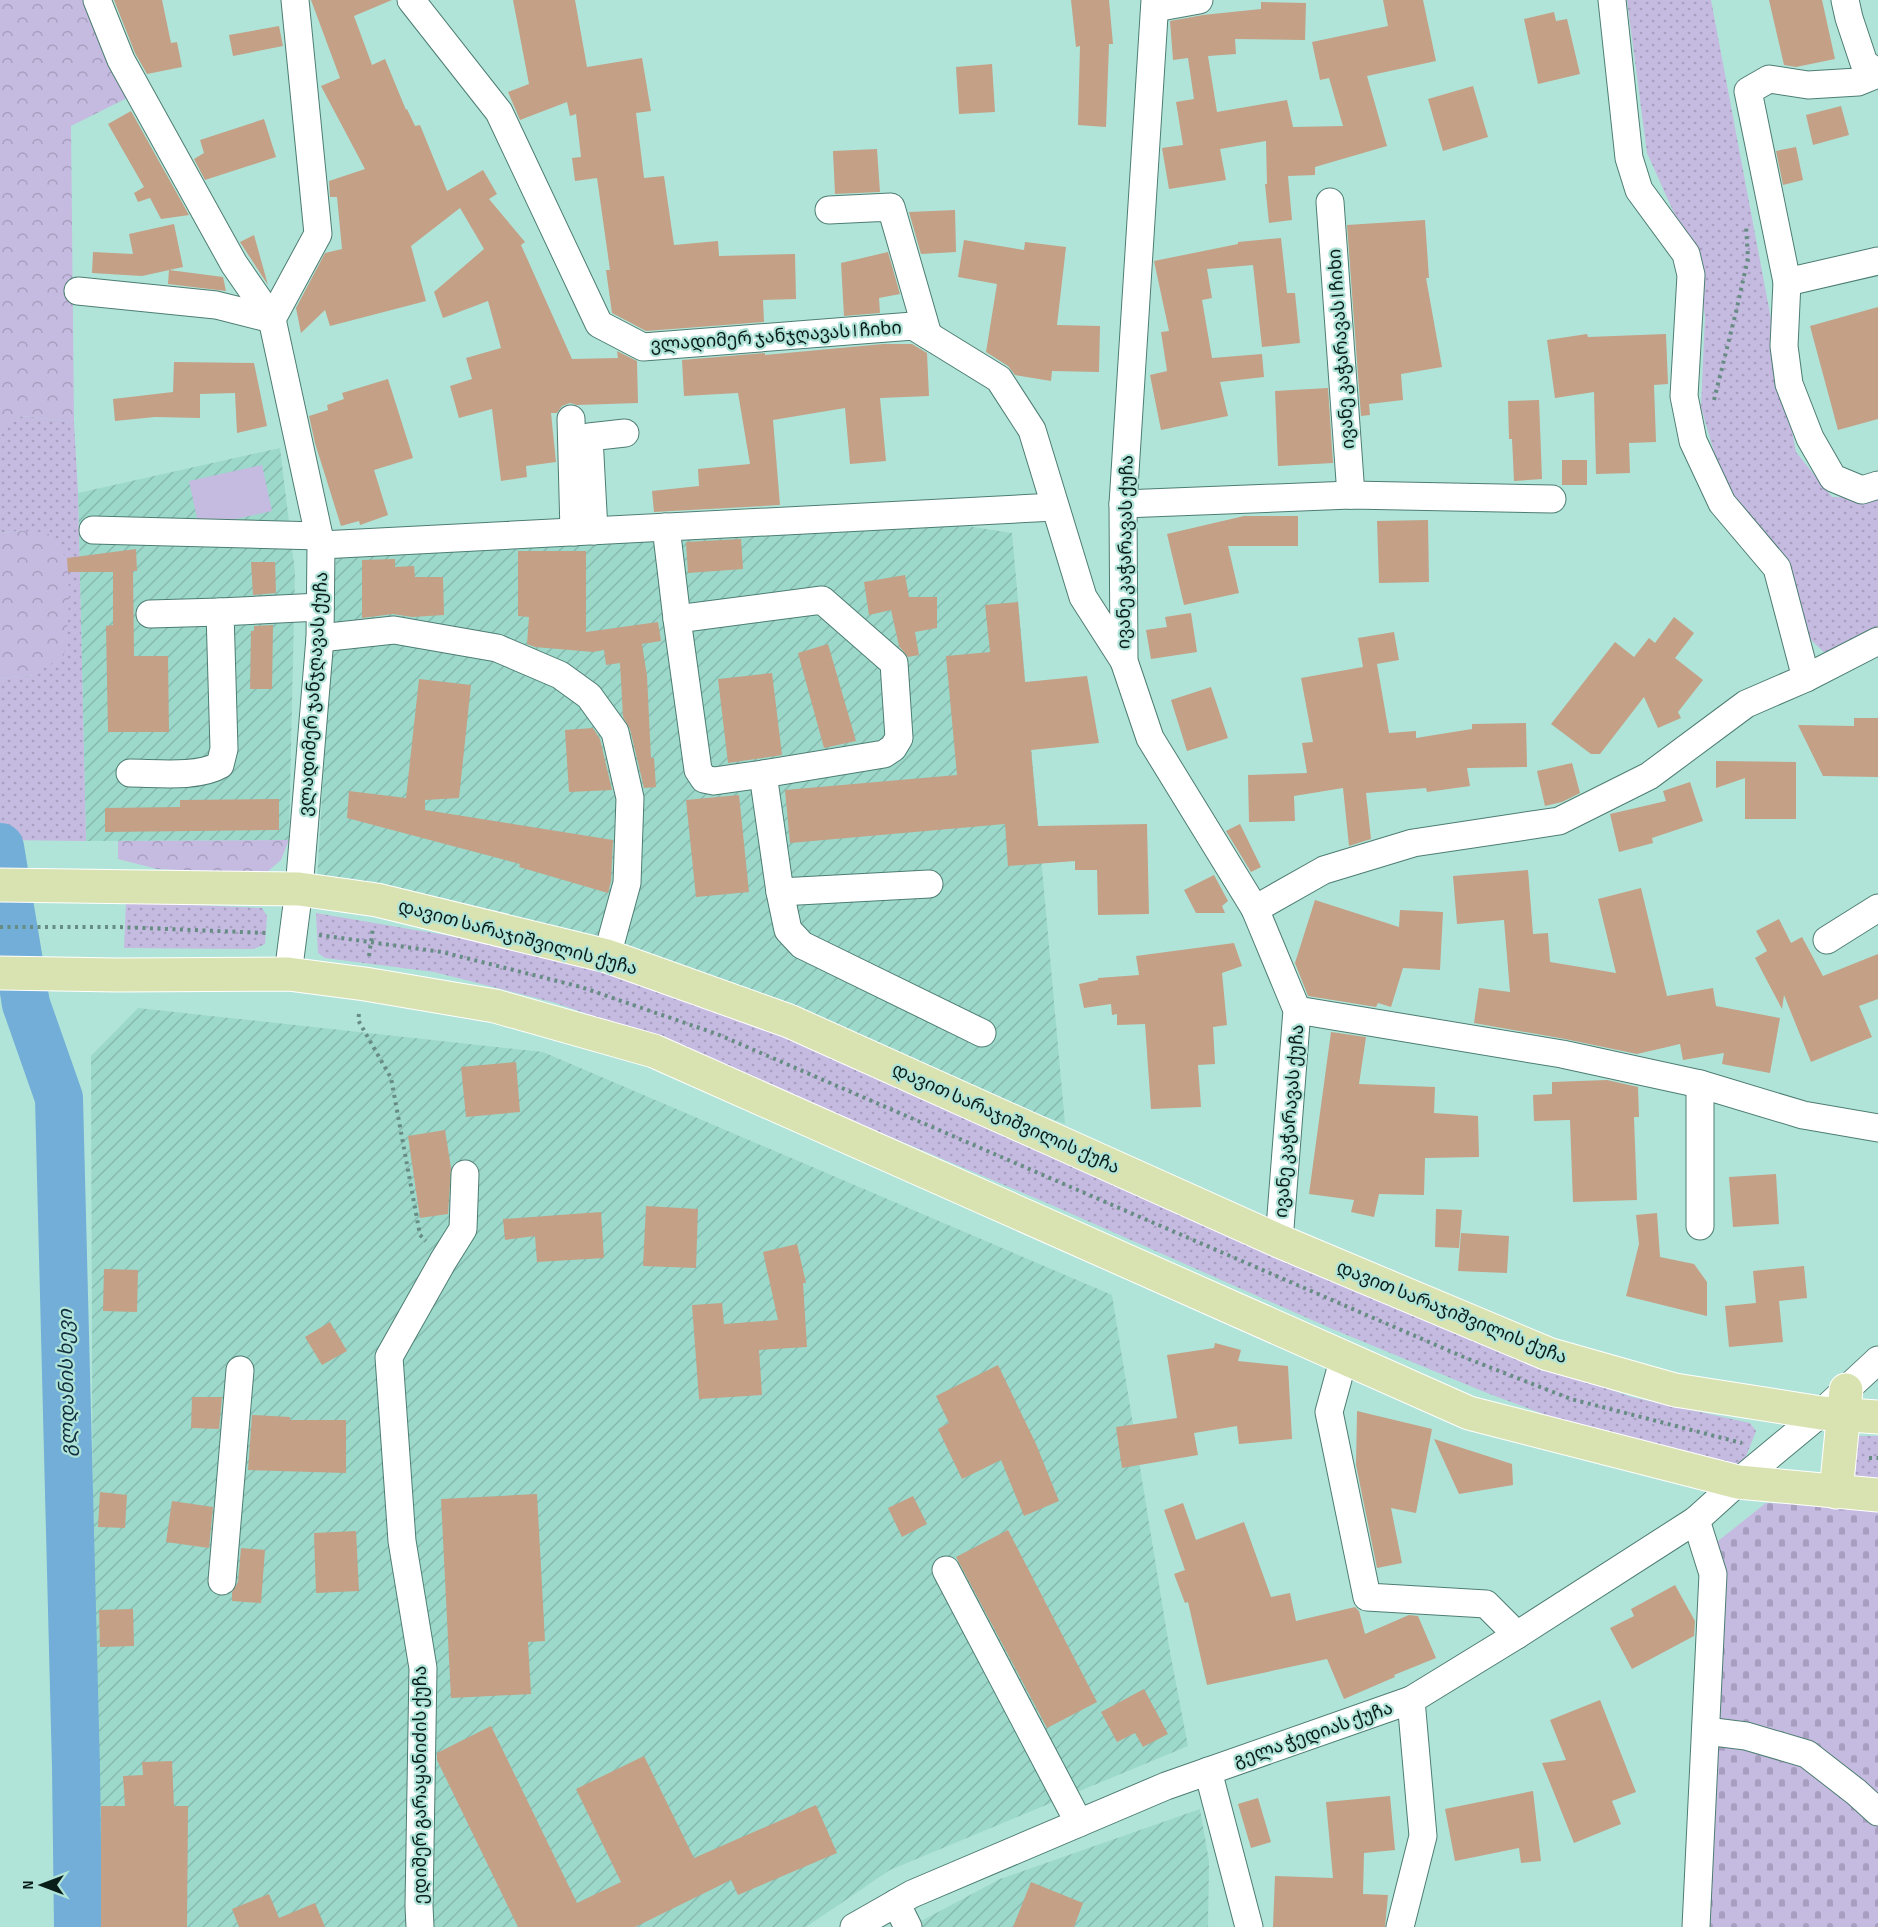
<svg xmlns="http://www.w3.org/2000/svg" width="1878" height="1927" font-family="'Sofia Sans Condensed','Noto Sans Georgian',sans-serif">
  <defs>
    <pattern id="industrial-furrows" width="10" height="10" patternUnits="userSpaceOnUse" patternTransform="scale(1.5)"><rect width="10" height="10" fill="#9dd9cb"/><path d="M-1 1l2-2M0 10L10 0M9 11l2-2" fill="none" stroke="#86baae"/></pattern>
    <pattern id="grass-dots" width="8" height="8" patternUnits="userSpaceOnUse" patternTransform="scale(1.5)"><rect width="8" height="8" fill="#c5bae0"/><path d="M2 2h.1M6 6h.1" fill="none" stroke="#a89fc0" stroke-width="1.8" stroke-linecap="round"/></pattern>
    <pattern id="forest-crowns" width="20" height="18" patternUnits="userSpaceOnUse" patternTransform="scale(1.5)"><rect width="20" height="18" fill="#c5bae0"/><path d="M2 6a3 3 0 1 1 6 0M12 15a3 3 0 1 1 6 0" fill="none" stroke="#a89fc0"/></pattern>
    <pattern id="cemetery-stones" width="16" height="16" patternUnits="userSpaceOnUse" patternTransform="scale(1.5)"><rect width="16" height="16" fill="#c5bae0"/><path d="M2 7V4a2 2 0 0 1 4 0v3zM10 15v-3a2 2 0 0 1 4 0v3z" fill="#a89fc0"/></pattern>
  </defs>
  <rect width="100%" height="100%" fill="#b1e4d8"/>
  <g fill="url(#industrial-furrows)">
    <polygon points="280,448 295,572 289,840 86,841 78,493"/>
    <polygon points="948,523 1012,533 1065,1124 486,909 317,881 336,556"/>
    <polygon points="138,1008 543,1052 1112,1295 1170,1652 1188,1746 890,1870 806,1927 94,1927 91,1056"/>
    <polygon points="1200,1809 1209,1861 1208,1927 910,1927 1000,1879"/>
  </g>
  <g fill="url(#grass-dots)">
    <polygon points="1627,0 1711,0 1796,452 1832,497 1878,498 1878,631 1829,657 1809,638 1727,497 1701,407 1705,317 1697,264 1647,153"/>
    <polygon points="22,416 74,422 78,493 86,841 0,840 0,678 34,675 22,531 0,533 0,434 3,428"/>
    <polygon points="126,902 262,908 267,916 265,944 254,949 124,948"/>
    <polygon points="316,913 509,946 666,991 775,1031 1550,1368 1631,1397 1750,1423 1756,1431 1743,1464 1735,1464 1605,1437 1487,1393 1330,1328 1047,1203 661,1040 556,1003 434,972 325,958 318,953"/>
    <polygon points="1857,1436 1878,1436 1878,1483 1846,1478"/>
  </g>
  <g fill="url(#forest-crowns)">
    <polygon points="0,0 89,0 127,98 71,126 74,422 22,416 4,428 0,434"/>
    <path d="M22,531C29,532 39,531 46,533C79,544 68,628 64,655L34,675L0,678V533Z"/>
    <polygon points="289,840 281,860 265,874 157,869 118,859 118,841"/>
  </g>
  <polygon fill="url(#cemetery-stones)" points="1766,1503 1878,1506 1878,1927 1703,1927 1712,1868 1718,1541"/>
  <polygon fill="#c5bae0" points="262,465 272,511 199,527 189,481"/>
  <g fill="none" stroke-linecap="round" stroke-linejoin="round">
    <polyline stroke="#72aed7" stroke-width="48" points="0,847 26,1004 59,1098 76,1768 78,1927"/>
  </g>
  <g fill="#c3a086">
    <polygon points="114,0 162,0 171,43 177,42 182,67 147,74 135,53"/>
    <polygon points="311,0 392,0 354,16 372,65 385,59 406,110 407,109 415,126 420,125 447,191 483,170 497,194 489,199 525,242 521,245 572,359 618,358 617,351 637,361 638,403 577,405 570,403 562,406 557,413 551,413 556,462 526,466 527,477 501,481 492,409 459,418 450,386 472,379 466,358 501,348 488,301 443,318 434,292 484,249 460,208 411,246 426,301 330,326 325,310 301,333 296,308 325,253 342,249 337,197 330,197 329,181 365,169 321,86 340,78"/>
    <polygon points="513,0 575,0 587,67 642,58 651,111 636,113 644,178 664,176 674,245 718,241 719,256 795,254 796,299 763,300 764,322 646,331 612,313 606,270 610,270 597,178 575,181 572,158 581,157 576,114 570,116 567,102 520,120 508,92 529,84"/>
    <polygon points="1071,0 1109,0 1113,44 1109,44 1106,127 1078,125 1080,46 1076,47"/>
    <polygon points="1383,0 1423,0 1436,61 1367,76 1387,146 1315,167 1315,175 1288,176 1292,220 1269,223 1265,184 1267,184 1266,141 1220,149 1226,180 1169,189 1162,148 1183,145 1176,102 1194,99 1188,58 1173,60 1170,21 1203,15 1261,9 1261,2 1306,3 1305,40 1235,39 1236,54 1208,56 1217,112 1287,100 1293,127 1343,126 1329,78 1320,80 1312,42 1388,26"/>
    <polygon points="1769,0 1822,0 1835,59 1796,67 1784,65"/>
    <polygon points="1554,12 1556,21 1567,19 1580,74 1538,84 1524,19"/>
    <polygon points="279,26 283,46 233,56 229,35"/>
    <polygon points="992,64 995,112 959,114 956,67"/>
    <polygon points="1473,86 1488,137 1443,151 1428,99"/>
    <polygon points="1841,106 1849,135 1813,145 1806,115"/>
    <polygon points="131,111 189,215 161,219 150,198 138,202 134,193 144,187 108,124"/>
    <polygon points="264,119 276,157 205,180 194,159 204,153 200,140"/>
    <polygon points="1796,147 1803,180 1783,185 1776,151"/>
    <polygon points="877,149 880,192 835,194 833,151"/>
    <polygon points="955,210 956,252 921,254 909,212"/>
    <polygon points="1425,220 1429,278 1426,278 1442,367 1401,374 1403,400 1369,404 1370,415 1361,416 1347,225"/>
    <polygon points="174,224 183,267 142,276 92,273 93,252 133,254 129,234"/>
    <polygon points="254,235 268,285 240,242"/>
    <polygon points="1281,238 1287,293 1295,293 1300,343 1262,347 1253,265 1207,269 1212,298 1202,300 1212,358 1262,354 1264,377 1220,382 1228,416 1161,430 1150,375 1167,371 1161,332 1169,331 1154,261 1238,244 1238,242"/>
    <polygon points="964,240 1024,250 1025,242 1066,247 1057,325 1100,326 1099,372 1052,371 1051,381 1015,375 1008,366 986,352 997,284 958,277"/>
    <polygon points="888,252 900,294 879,298 880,313 844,316 841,263"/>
    <polygon points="169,270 223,277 226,291 168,284"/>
    <polygon points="1878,307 1878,419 1838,430 1810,326"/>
    <polygon points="1587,334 1588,337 1666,334 1668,384 1654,385 1656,442 1629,443 1630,473 1596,474 1594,392 1555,398 1547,340"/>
    <polygon points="883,344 912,344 927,353 929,396 880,398 886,461 850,464 845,408 773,420 780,505 654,512 652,491 699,486 698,469 750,464 738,393 684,396 682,360 765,353 765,355"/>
    <polygon points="174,362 254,363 267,426 237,433 235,393 200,394 200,418 155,417 115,421 113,399 173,392"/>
    <polygon points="388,379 413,458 374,470 388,515 360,525 359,521 341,526 315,443 309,416 328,410 327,405 344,399 342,393"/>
    <polygon points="1328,388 1333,463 1278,466 1275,391"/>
    <polygon points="1539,400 1542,479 1514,481 1512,439 1509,439 1508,401"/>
    <rect x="1562" y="460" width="25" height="25"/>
    <polygon points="1244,516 1298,516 1298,546 1228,546 1239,593 1184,605 1167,534"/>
    <polygon points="1428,520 1429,582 1379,583 1377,521"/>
    <polygon points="741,539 743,569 688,573 686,542"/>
    <polygon points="136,549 137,571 133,571 134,656 168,656 169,732 108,732 106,626 113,625 113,572 68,572 67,558"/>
    <polygon points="518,551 586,551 586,632 658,622 661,641 642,644 647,676 651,758 654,758 656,787 644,788 630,729 623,717 620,663 606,665 604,650 593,652 535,647 527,644 529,617 518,616"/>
    <polygon points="395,559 395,567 414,566 415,577 443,577 444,615 412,617 393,614 362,618 362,560"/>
    <polygon points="251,562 275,562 276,593 253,595"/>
    <polygon points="905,575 909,597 937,597 937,628 915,632 919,655 908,657 899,646 891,610 869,615 864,582"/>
    <polygon points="1018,602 1025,682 1087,676 1099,743 1031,750 1038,826 1147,824 1149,914 1098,915 1097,870 1075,870 1075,861 1008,866 1005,824 790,843 785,790 957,775 946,656 990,652 985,605"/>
    <polygon points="1191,613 1197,652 1151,659 1146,630 1167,627 1165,617"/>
    <polygon points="1674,617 1694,633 1675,658 1703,680 1678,712 1681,718 1658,728 1644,697 1600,754 1591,754 1551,724 1615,642 1634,657 1649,638 1655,643"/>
    <polygon points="273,625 272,689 250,689 251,631 254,631 254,626"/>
    <polygon points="1394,632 1399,660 1371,665 1377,664 1389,733 1416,731 1416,738 1472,729 1472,724 1526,723 1527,767 1467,768 1470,786 1427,792 1426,788 1366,793 1371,839 1349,846 1343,788 1294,796 1295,821 1249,822 1248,775 1307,773 1302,743 1313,742 1301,678 1363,667 1358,638"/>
    <polygon points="828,644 856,741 824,748 798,653"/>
    <polygon points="772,673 782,755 728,763 718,679"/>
    <polygon points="419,679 471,685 459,798 425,800 425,810 613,840 611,881 608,893 519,867 520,864 347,818 349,791 406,798"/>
    <polygon points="1211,687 1228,738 1187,751 1171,700"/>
    <polygon points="1854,718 1878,718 1878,777 1823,776 1798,725 1854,726"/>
    <polygon points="593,728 600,739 612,790 569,792 565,730"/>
    <polygon points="1716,761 1796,762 1796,819 1745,819 1745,778 1716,788"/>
    <polygon points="1572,763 1580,793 1562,802 1545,806 1537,771"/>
    <polygon points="1690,782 1703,821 1652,838 1653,843 1619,852 1610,814 1666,801 1663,791"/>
    <polygon points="739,795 749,892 696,897 686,800"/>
    <polygon points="279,799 279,830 105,832 105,808 180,807 180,800"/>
    <polygon points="1240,824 1261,867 1251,872 1226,831"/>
    <polygon points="1528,870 1533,934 1548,933 1550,962 1616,973 1598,899 1641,888 1667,996 1713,988 1716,1006 1780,1018 1770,1073 1722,1064 1724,1053 1683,1060 1680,1044 1637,1054 1565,1039 1474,1023 1479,988 1510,992 1504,920 1457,924 1453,876"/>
    <polygon points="1214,875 1228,901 1222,906 1225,913 1196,913 1184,890"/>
    <polygon points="1315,900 1399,927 1400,910 1443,912 1440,970 1403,968 1391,1007 1378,1003 1376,1007 1308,996 1295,963"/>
    <polygon points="1779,919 1791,943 1802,937 1823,976 1878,954 1878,999 1859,1006 1872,1037 1811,1062 1784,995 1782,1009 1755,958 1767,951 1756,931"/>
    <polygon points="1234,943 1242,966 1222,973 1227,1025 1213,1027 1215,1064 1198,1065 1201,1107 1151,1109 1145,1024 1117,1025 1117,1014 1112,1015 1111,1004 1084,1008 1079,984 1098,980 1098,978 1139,975 1136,956"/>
    <polygon points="1331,1032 1366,1037 1359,1084 1435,1087 1434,1113 1478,1116 1479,1157 1425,1158 1424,1195 1379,1194 1374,1217 1351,1212 1354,1200 1309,1194"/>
    <polygon points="516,1062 520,1112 466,1117 461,1067"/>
    <polygon points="1607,1080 1638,1087 1639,1117 1634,1117 1637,1200 1573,1202 1570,1120 1534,1121 1533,1095 1552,1094 1552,1082"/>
    <polygon points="445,1130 451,1168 448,1214 420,1218 408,1136"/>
    <polygon points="1776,1174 1779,1224 1733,1227 1729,1177"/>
    <polygon points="646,1206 698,1209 696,1268 643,1266"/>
    <polygon points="1436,1209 1462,1210 1459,1248 1435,1247"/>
    <polygon points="601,1212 604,1258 537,1262 535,1236 505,1240 503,1219"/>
    <polygon points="1657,1213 1660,1257 1694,1264 1707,1282 1707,1316 1626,1296 1639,1244 1636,1215"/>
    <polygon points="1461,1233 1509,1236 1507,1273 1458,1271"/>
    <polygon points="797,1244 806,1283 803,1283 807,1347 759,1350 762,1395 699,1399 692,1305 722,1303 724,1324 778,1320 763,1252"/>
    <polygon points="1804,1266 1807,1298 1779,1301 1783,1342 1729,1347 1725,1306 1756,1303 1753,1271"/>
    <polygon points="104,1269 138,1270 137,1312 103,1311"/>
    <polygon points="330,1322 347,1351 322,1365 305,1337"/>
    <polygon points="1215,1343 1241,1350 1238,1361 1288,1366 1292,1439 1239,1444 1237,1426 1194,1433 1198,1455 1122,1468 1116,1427 1177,1418 1167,1355 1214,1348"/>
    <polygon points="998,1365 1036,1444 1059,1501 1024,1516 1001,1460 962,1479 938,1429 949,1423 936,1396"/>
    <polygon points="192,1397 222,1397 219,1429 191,1428"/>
    <polygon points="1357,1411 1432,1429 1416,1513 1391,1508 1402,1563 1377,1568 1356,1465"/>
    <polygon points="252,1415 290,1417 290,1420 346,1420 346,1473 248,1470"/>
    <polygon points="1434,1439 1512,1464 1513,1485 1459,1494"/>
    <polygon points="100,1492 127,1495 125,1528 98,1527"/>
    <polygon points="537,1494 545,1641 528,1642 531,1694 451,1698 441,1499"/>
    <polygon points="913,1496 927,1524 902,1537 888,1508"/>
    <polygon points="172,1501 213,1507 209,1548 166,1542"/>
    <polygon points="1183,1503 1196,1540 1244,1522 1271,1597 1290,1593 1296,1621 1355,1607 1359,1611 1365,1634 1409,1615 1418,1616 1436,1658 1394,1675 1395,1677 1344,1699 1327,1659 1207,1685 1188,1602 1185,1603 1174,1574 1185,1570 1164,1510"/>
    <polygon points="1008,1530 1097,1702 1047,1728 956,1557"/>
    <polygon points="356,1531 359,1591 316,1593 314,1533"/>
    <polygon points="241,1548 265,1550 261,1603 232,1601 232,1592 238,1582"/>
    <polygon points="1675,1585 1695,1621 1694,1636 1632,1669 1610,1628 1634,1616 1631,1609"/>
    <polygon points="133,1609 134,1646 100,1647 99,1610"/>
    <polygon points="1144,1689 1168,1734 1143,1747 1135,1733 1117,1742 1101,1712"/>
    <polygon points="1600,1700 1636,1792 1612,1801 1621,1824 1574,1843 1542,1763 1566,1760 1550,1720"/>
    <polygon points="491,1726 577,1903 621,1882 576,1789 644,1756 694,1858 816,1805 837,1853 738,1895 731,1880 635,1927 518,1927 437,1760 437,1753"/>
    <polygon points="172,1761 174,1806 188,1806 187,1927 101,1927 101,1806 125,1806 123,1776 143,1775 142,1762"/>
    <polygon points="1533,1791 1541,1861 1521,1863 1519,1848 1455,1861 1445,1809"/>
    <polygon points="1390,1796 1395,1850 1364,1853 1363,1894 1388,1895 1385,1927 1273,1927 1275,1876 1333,1878 1326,1802"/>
    <polygon points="1258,1798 1271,1842 1251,1848 1238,1804"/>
    <polygon points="1031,1882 1083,1903 1074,1927 1013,1927"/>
    <polygon points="269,1894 279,1918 315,1903 325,1927 239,1927 232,1909"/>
  </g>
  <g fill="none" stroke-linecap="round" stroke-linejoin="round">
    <defs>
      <g id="minor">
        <polyline points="97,0 121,60 234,264 272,319"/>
        <polyline points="411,0 499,112 599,324 643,347 913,326 999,379 1032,430 1083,597 1124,661"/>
        <polyline points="1155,0 1123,504 1124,661 1150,738 1255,909 1297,1010 1279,1241"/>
        <polyline points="1612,0 1629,158 1639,190 1686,254 1691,275 1684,396 1693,441 1722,503 1777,568 1806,678"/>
        <polyline points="1845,0 1849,18 1864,63 1878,73"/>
        <polyline points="1155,8 1199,0"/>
        <polyline points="1878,74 1858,82 1808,85 1769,79 1748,91 1787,282 1784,346 1789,384 1810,438 1833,478 1862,490 1878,485"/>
        <polyline points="1330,202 1351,495"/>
        <polyline points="829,210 891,207 928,335"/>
        <polyline points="1787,282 1878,261"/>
        <polyline points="78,291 216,305 272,319"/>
        <polyline points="571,419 574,532"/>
        <polyline points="1123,504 1351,495 1552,499"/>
        <polyline points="666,527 677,619 698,770 704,779 714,781 763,774 780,892 929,884"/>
        <polyline points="93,530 319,536"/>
        <polyline points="594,531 589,437 625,433"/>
        <polyline points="321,545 1055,507"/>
        <polyline points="150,614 220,612"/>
        <polyline points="677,619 822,600 894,663 899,738 893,748 884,754 763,774"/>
        <polyline points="320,638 394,630 497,648 560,675 589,696 615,732 630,798 627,883 607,956"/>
        <path d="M130,773C155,773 198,778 220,765L224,749L220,612L320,607"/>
        <polyline points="780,892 788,930 802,945 982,1033"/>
        <polyline points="1255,909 1324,870 1413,843 1559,821 1649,776 1746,704 1806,678 1878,641"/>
        <polyline points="1827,940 1878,908"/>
        <polyline points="288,974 299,889 320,638 321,545 272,319 318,234 295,0"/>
        <polyline points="1297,1010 1562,1054 1700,1084 1803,1115 1878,1128"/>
        <polyline points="1700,1084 1700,1226"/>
        <polyline points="1344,1357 1329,1412 1367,1597 1486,1604 1517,1635"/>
        <polyline points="946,1570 1079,1823"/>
        <polyline points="222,1581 240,1370"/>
        <polyline points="1706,1731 1746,1736 1807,1754 1856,1792 1878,1812"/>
        <polyline points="1208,1771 1249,1927"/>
        <polyline points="896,1903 908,1927"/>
        <polyline points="420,1927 419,1906 423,1668 402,1541 389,1357 443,1261 463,1229 465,1174"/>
        <polyline points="854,1927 912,1894 1166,1786 1411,1700 1517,1635 1696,1520 1738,1482 1821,1413 1878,1360"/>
        <polyline points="1400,1927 1423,1836 1411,1700"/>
        <polyline points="1696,1927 1713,1574 1696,1520"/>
      </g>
      <g id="major">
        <polyline points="0,885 299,889 377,900 607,956 789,1021 1279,1241 1548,1354 1675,1390 1821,1413 1878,1417"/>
        <polyline points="0,973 117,975 288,974 365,984 495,1006 654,1051 1469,1413 1738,1482 1878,1495"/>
        <polyline points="1836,1492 1846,1390"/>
      </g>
    </defs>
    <use href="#minor" stroke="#4d7d72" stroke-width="29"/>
    <use href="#major" stroke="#fff" stroke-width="35"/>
    <g stroke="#678c84" stroke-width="4" stroke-dasharray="3 4.5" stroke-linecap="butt">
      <polyline points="1714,400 1736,312 1748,258 1746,226"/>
      <polyline points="0,927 118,927 267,933"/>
      <polyline points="319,935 442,952 581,987 717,1034 1466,1358 1571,1399 1742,1443"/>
      <polyline points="369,956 373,928"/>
      <polyline points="359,1014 358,1020 391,1078 420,1235 426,1241"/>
      <polyline points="1869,1458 1878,1458"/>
    </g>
    <use href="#minor" stroke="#fff" stroke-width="27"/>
    <use href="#major" stroke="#d9e3b2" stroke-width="33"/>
  </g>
  <g text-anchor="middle" stroke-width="4.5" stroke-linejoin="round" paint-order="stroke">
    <g font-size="18" fill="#091d19" stroke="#b1e4d8">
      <text transform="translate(776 336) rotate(-4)" y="6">ვლადიმერ ჯანჯღავას I ჩიხი</text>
      <text transform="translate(1341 349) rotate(-94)" y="6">ივანე კაჭარავას I ჩიხი</text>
      <text transform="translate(1125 552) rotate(-89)" y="6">ივანე კაჭარავას ქუჩა</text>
      <text transform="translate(313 694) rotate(-86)" y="6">ვლადიმერ ჯანჯღავას ქუჩა</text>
      <text transform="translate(518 937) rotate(15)" y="6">დავით სარაჯიშვილის ქუჩა</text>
      <text transform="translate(1006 1118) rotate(24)" y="6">დავით სარაჯიშვილის ქუჩა</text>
      <text transform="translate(1289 1121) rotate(-85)" y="6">ივანე კაჭარავას ქუჩა</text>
      <text transform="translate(1452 1312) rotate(22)" y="6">დავით სარაჯიშვილის ქუჩა</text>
      <text transform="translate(1313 1734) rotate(-19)" y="6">გელა ჭედიას ქუჩა</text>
      <text transform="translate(420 1785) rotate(-90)" y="6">ედიშერ გარაყანიძის ქუჩა</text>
    </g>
    <g font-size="20" font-style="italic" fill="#122e3f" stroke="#b1e4d8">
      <text transform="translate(66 1383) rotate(-91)" y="7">გლდანის ხევი</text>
    </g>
  </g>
  <g transform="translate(42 1885) rotate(270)" stroke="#b1e4d8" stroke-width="4.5" paint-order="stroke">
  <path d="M0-4.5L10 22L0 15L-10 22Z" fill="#091d19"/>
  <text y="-9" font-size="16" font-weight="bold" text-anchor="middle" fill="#091d19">N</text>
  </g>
</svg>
